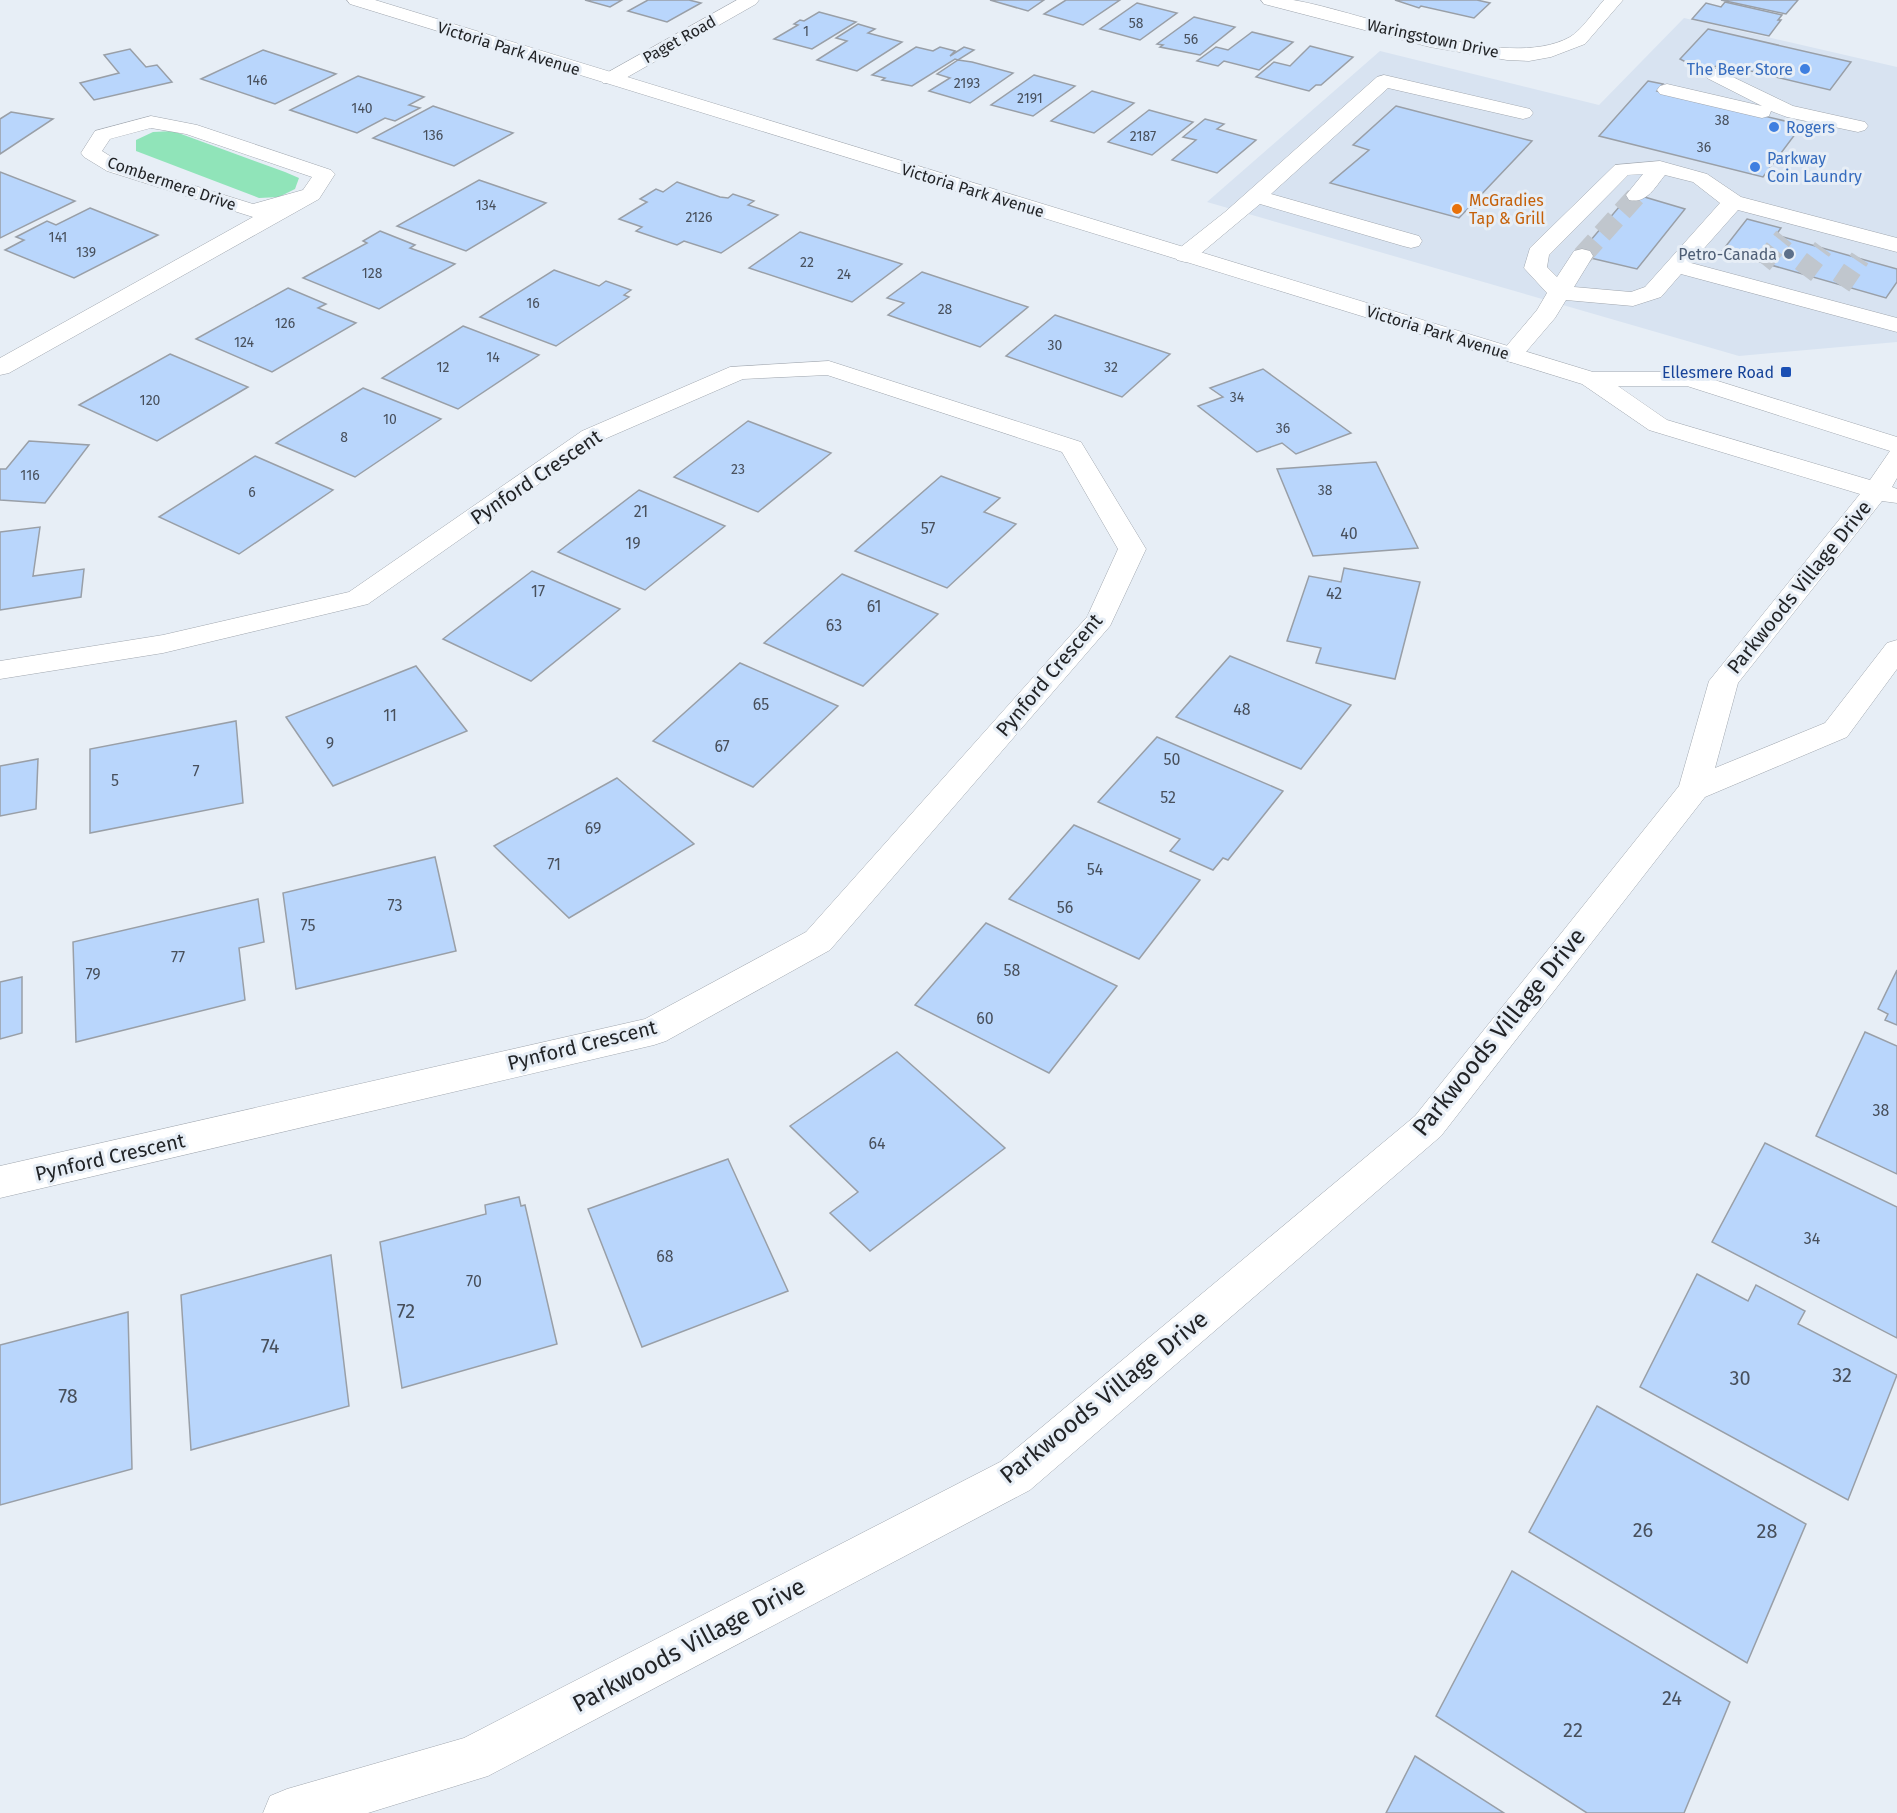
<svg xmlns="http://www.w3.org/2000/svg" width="1897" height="1813" font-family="'Fira Sans',sans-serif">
  <rect width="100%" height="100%" fill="#e7eef6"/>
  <polygon fill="#d8e3f1" points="1684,18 1897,67 1897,342 1739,356 1207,202 1380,51 1599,105"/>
  <polygon fill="#90e4b9" points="173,131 285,172 299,178 295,189 279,197 259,198 136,151 136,140 153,132"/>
  <g fill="#b9d6fc" stroke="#999fa7" stroke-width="1.5">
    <polygon points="585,0 622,0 610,7"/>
    <polygon points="648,0 689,0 701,3 667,22 628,11"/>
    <polygon points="990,0 1044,0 1028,11"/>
    <polygon points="1066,0 1120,0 1083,25 1044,14"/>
    <polygon points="1395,0 1477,0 1490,3 1474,18 1421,6 1419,8"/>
    <polygon points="1721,0 1798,0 1786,14"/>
    <polygon points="1725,2 1782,15 1778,20 1781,20 1769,36 1692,19 1706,3 1721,7"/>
    <polygon points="1137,3 1177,13 1140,40 1100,29"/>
    <polygon points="819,12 856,22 812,49 774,39 798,25 794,24 800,20 804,21"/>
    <polygon points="1194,17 1235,27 1200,55 1160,47 1163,45 1157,44"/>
    <polygon points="858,24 875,29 868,33 902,42 857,71 817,60 847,41 836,38"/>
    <polygon points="1708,29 1851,62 1830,90 1722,64 1703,71 1680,59"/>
    <polygon points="1252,32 1293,42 1259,70 1224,61 1218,66 1197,61 1216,47 1228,50"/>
    <polygon points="1310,46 1353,57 1321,85 1316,85 1309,91 1256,77 1274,62 1290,66"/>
    <polygon points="916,47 933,51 940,47 955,51 950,56 964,47 974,50 958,60 955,59 912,86 882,80 885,78 872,75"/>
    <polygon points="130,49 146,67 157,65 172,82 94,100 80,83 119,73 104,55"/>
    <polygon points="263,50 336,74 275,104 201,79"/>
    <polygon points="958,60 972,62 1013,73 970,103 929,91 950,78 937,74"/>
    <polygon points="1034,75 1075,86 1033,116 991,105"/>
    <polygon points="358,76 424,97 409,105 420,108 395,121 385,118 357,133 290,110"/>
    <polygon points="1648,81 1663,84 1657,91 1802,125 1763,177 1599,136"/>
    <polygon points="1092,91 1134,103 1094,133 1051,121"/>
    <polygon points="433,106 513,133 454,166 373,138"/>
    <polygon points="1396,106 1532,141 1459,218 1330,183 1369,150 1353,145"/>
    <polygon points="1149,110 1193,122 1152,155 1108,142"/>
    <polygon points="11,112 53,119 0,154 0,119"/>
    <polygon points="1205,119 1224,124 1217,129 1256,140 1217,173 1172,160 1196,140 1183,137"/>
    <polygon points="0,172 75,201 0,238"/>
    <polygon points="479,180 546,203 466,251 397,226"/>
    <polygon points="677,182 720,197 728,198 733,194 754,201 748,205 778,215 721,253 684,241 677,245 636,231 642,227 619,219 647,202 640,199 656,189 663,192"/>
    <polygon points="1631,193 1685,209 1637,269 1578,255"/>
    <polygon points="90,208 158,235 74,278 5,250 24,240 16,237 47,221 56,225"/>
    <polygon points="1747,219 1781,228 1776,235 1897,269 1897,282 1886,298 1722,251"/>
    <polygon points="380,231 415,245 410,248 455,264 379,309 303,278 367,243 363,241"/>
    <polygon points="800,232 902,264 852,302 749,268"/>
    <polygon points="554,270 599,286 606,281 631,290 624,295 629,297 556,346 480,317"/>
    <polygon points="922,272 1028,307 980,347 888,315 904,303 887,298"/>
    <polygon points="288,288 326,304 318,308 356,323 272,372 196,339"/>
    <polygon points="1055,315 1170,354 1122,397 1006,356"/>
    <polygon points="463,326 539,355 458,409 382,378"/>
    <polygon points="170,354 248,387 157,441 79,405"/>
    <polygon points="1263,369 1351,433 1296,454 1282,443 1257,452 1198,406 1223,397 1210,388"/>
    <polygon points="363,388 441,419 355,477 276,443"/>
    <polygon points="748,421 831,453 758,512 674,477"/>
    <polygon points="29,441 89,445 45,503 0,500 0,469 6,469"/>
    <polygon points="255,456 333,490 239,554 159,517"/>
    <polygon points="1376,462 1418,548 1313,556 1277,469"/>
    <polygon points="941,476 1000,498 984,512 1016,524 947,588 855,551"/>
    <polygon points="639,490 725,526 645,590 558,552"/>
    <polygon points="40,527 33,576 84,569 81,597 0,610 0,532"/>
    <polygon points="1344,568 1420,582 1395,679 1316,663 1321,648 1287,641 1309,576 1341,582"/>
    <polygon points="532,571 620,609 531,681 443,639"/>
    <polygon points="842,574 938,614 863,686 764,643"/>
    <polygon points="1230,656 1351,705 1301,769 1176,717"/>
    <polygon points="740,663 838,706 753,787 653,741"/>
    <polygon points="416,666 467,731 333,786 286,717"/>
    <polygon points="236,721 243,803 90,833 90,749"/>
    <polygon points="1157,737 1283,791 1228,860 1223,858 1213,870 1170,851 1180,839 1098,802"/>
    <polygon points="38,759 36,809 0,816 0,766"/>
    <polygon points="617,778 694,844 569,918 494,846"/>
    <polygon points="1074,825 1200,880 1139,959 1009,899"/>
    <polygon points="435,857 456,951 296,989 283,893"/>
    <polygon points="258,899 264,942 239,948 245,1000 76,1042 73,942"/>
    <polygon points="986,923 1117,986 1049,1073 915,1005"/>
    <polygon points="1897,970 1897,1025 1885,1020 1888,1014 1878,1009"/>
    <polygon points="22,977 22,1033 0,1039 0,982"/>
    <polygon points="1865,1032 1897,1046 1897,1174 1816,1136"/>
    <polygon points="897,1052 1005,1148 870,1251 830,1213 858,1192 790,1126"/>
    <polygon points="1765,1143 1897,1207 1897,1338 1712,1242"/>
    <polygon points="728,1159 788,1291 642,1347 588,1209"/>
    <polygon points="519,1197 521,1206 525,1205 557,1344 402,1388 380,1242 486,1214 485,1205"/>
    <polygon points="331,1255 349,1406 191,1450 181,1295"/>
    <polygon points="1697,1274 1748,1301 1756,1285 1805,1311 1798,1324 1897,1375 1848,1500 1640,1387"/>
    <polygon points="128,1312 132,1469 0,1505 0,1345"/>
    <polygon points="1597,1406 1806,1524 1747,1663 1529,1532"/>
    <polygon points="1512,1571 1730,1702 1684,1813 1587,1813 1436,1716"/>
    <polygon points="1415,1756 1504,1813 1386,1813"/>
  </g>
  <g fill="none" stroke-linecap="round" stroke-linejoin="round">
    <g stroke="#c0c6cd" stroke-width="20" stroke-dasharray="20 10" stroke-linecap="butt">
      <polyline points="1582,256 1637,195"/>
      <polyline points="1762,264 1784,237"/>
      <polyline points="1803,275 1823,248"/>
      <polyline points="1841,286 1860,258"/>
    </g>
    <defs>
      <g id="minor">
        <polygon points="737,0 759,0 756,4 617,83 603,83 600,79 603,75"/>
        <path d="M1261,0C1271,0 1283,0 1293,0C1365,12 1505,73 1570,37C1582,30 1594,11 1604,0H1623L1585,44L1551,57L1529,61L1507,60L1430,47L1264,4Z"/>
        <polygon points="1714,68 1793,106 1865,122 1868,126 1865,130 1858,132 1787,117 1771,111 1769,116 1762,118 1660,94 1657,90 1660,86 1667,84 1762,106 1707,78 1704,74 1707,70"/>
        <polygon points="1384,75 1530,109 1533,113 1530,117 1523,119 1388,88 1271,194 1419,236 1422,241 1419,246 1411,248 1403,246 1260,204 1193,260 1185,262 1177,260 1174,255 1177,250 1225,212 1377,77"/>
        <path d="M151,116L197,125L331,170L335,174L319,199L9,373L0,375V358L253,217L107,171L84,157L81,153L95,131ZM151,128L186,134L312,177L303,190L253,204L121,163L102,151L110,139Z"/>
        <path d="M1660,161L1707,174L1741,197L1897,238V252L1738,210L1691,263L1897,318V332L1681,274L1661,297L1633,306L1566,300L1555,318L1519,360L1511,362L1503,360L1499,355L1537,310L1547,293L1524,268L1530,248L1615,165ZM1643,174L1626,195L1629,200C1647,204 1655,187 1665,175L1693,182L1720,203L1645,287L1631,292L1574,287L1593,256L1590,251L1582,249L1574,251L1557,277L1547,267L1549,255L1628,175Z"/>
        <polygon points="829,361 1081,442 1146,549 1110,626 830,950 666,1041 654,1045 0,1198 0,1166 645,1019 806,932 1087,617 1118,549 1062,452 827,375 743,379 600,441 368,604 163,653 0,679 0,661 163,635 349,592 582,431 730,367"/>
      </g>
      <path id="major" d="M347,0H375L1593,372H1689L1897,437V478L1892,487L1897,489V503L1882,501L1738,683L1715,768L1825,723L1887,643L1897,640V669L1847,737L1705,797L1441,1136L1030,1490L488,1776L368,1813H263L270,1796L287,1789L464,1738L1000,1462L1415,1116L1679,786L1709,681L1860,494L1649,430L1582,384L350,4ZM1618,386H1687L1890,451L1870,480L1667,420Z"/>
    </defs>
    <use href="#minor" stroke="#a1a7af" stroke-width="1"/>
    <use href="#major" stroke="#a1a7af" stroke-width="1"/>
    <use href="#minor" fill="#fff" fill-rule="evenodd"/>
    <use href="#major" fill="#fff" fill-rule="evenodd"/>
  </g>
  <g fill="#3f7fe0" stroke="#e7eef6" stroke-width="2">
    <circle cx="1805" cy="69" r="6"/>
    <circle cx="1774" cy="127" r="6"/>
    <circle cx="1755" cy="167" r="6"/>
  </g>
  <circle fill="#e8710a" stroke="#e7eef6" stroke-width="2" cx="1457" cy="209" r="6"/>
  <circle fill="#5c6f8a" stroke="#e7eef6" stroke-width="2" cx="1789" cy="254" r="6"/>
  <rect fill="#1a4fb4" stroke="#e7eef6" stroke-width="2" x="1780" y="366" width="12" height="12" rx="3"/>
  <g text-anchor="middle" stroke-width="6" stroke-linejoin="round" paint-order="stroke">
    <g font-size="14" fill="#48505c">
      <text x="1136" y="28">58</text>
      <text x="806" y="36">1</text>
      <text x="1191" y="44">56</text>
      <text x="257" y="85">146</text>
      <text x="967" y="88">2193</text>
      <text x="1030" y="103">2191</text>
      <text x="362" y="113">140</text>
      <text x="1722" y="125">38</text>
      <text x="433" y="140">136</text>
      <text x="1143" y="141">2187</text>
      <text x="1704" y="152">36</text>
      <text x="486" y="210">134</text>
      <text x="699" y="222">2126</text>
      <text x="58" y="242">141</text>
      <text x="86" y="257">139</text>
      <text x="807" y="267">22</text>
      <text x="372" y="278">128</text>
      <text x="844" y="279">24</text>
      <text x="533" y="308">16</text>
      <text x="945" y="314">28</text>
      <text x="285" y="328">126</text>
      <text x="244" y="347">124</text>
      <text x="1055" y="350">30</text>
      <text x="493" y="362">14</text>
      <text x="443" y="372">12</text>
      <text x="1111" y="372">32</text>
      <text x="1237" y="402">34</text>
      <text x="150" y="405">120</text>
      <text x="390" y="424">10</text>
      <text x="1283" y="433">36</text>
      <text x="344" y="442">8</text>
      <text x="738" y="474">23</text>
      <text x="30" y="480">116</text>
      <text x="1325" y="495">38</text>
      <text x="252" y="497">6</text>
    </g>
    <g font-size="16" fill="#222427" stroke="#e7eef6">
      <text transform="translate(1433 38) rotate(12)" y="6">Waringstown Drive</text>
      <text transform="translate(679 39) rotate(-29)" y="6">Paget Road</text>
      <text transform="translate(509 48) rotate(17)" y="6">Victoria Park Avenue</text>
      <text transform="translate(172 183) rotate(19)" y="6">Combermere Drive</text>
      <text transform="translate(973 190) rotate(17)" y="6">Victoria Park Avenue</text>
      <text transform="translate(1438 332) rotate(17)" y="6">Victoria Park Avenue</text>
    </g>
    <g font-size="16" fill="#366cbe" stroke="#e7eef6" text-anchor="start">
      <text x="1793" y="75" text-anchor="end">The Beer Store</text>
      <text x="1786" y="133">Rogers</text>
      <text x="1767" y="164">Parkway<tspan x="1767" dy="18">Coin Laundry</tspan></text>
    </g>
    <g font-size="16" fill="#c56008" stroke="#e7eef6" text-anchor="start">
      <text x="1469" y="206">McGradies<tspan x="1469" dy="18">Tap &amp; Grill</tspan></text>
    </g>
    <g font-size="16" fill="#4e5e75" stroke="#e7eef6" text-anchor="end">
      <text x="1777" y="260">Petro-Canada</text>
    </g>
    <g font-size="16" fill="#164399" stroke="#e7eef6" text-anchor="end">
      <text x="1774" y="378">Ellesmere Road</text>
    </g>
    <g font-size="16" fill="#48505c">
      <text x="641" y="517">21</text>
      <text x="928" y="534">57</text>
      <text x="1349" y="539">40</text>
      <text x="633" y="549">19</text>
      <text x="538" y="597">17</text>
      <text x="1334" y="599">42</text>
      <text x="874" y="612">61</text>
      <text x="834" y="631">63</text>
      <text x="761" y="710">65</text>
      <text x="1242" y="715">48</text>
      <text x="390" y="721">11</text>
      <text x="330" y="749">9</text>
      <text x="722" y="752">67</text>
      <text x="1172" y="765">50</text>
      <text x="196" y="777">7</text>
      <text x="115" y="786">5</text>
      <text x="1168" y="803">52</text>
      <text x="593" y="834">69</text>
      <text x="554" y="870">71</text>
      <text x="1095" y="875">54</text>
      <text x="395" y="911">73</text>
      <text x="1065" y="913">56</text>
      <text x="308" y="931">75</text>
      <text x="178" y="963">77</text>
      <text x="1012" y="976">58</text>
      <text x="93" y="980">79</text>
      <text x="985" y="1024">60</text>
      <text x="1881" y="1116">38</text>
      <text x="877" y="1149">64</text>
      <text x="1812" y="1244">34</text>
      <text x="665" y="1262">68</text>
      <text x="474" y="1287">70</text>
    </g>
    <g font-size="20" fill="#222427" stroke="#e7eef6">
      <text transform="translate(536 477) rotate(-34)" y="7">Pynford Crescent</text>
      <text transform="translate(1799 587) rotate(-51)" y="7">Parkwoods Village Drive</text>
      <text transform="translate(1049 675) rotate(-50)" y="7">Pynford Crescent</text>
      <text transform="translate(582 1045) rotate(-14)" y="7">Pynford Crescent</text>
      <text transform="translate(110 1157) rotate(-13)" y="7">Pynford Crescent</text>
    </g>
    <g font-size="20" fill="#48505c">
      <text x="406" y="1318">72</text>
      <text x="270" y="1353">74</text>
      <text x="1842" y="1382">32</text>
      <text x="1740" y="1385">30</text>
      <text x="68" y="1403">78</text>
      <text x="1643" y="1537">26</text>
      <text x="1767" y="1538">28</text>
      <text x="1672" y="1705">24</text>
      <text x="1573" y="1737">22</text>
    </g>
    <g font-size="24" fill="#222427" stroke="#e7eef6">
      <text transform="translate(1499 1032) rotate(-51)" y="8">Parkwoods Village Drive</text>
      <text transform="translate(1104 1397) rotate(-39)" y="8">Parkwoods Village Drive</text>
      <text transform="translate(689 1645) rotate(-28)" y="8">Parkwoods Village Drive</text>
    </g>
  </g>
</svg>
